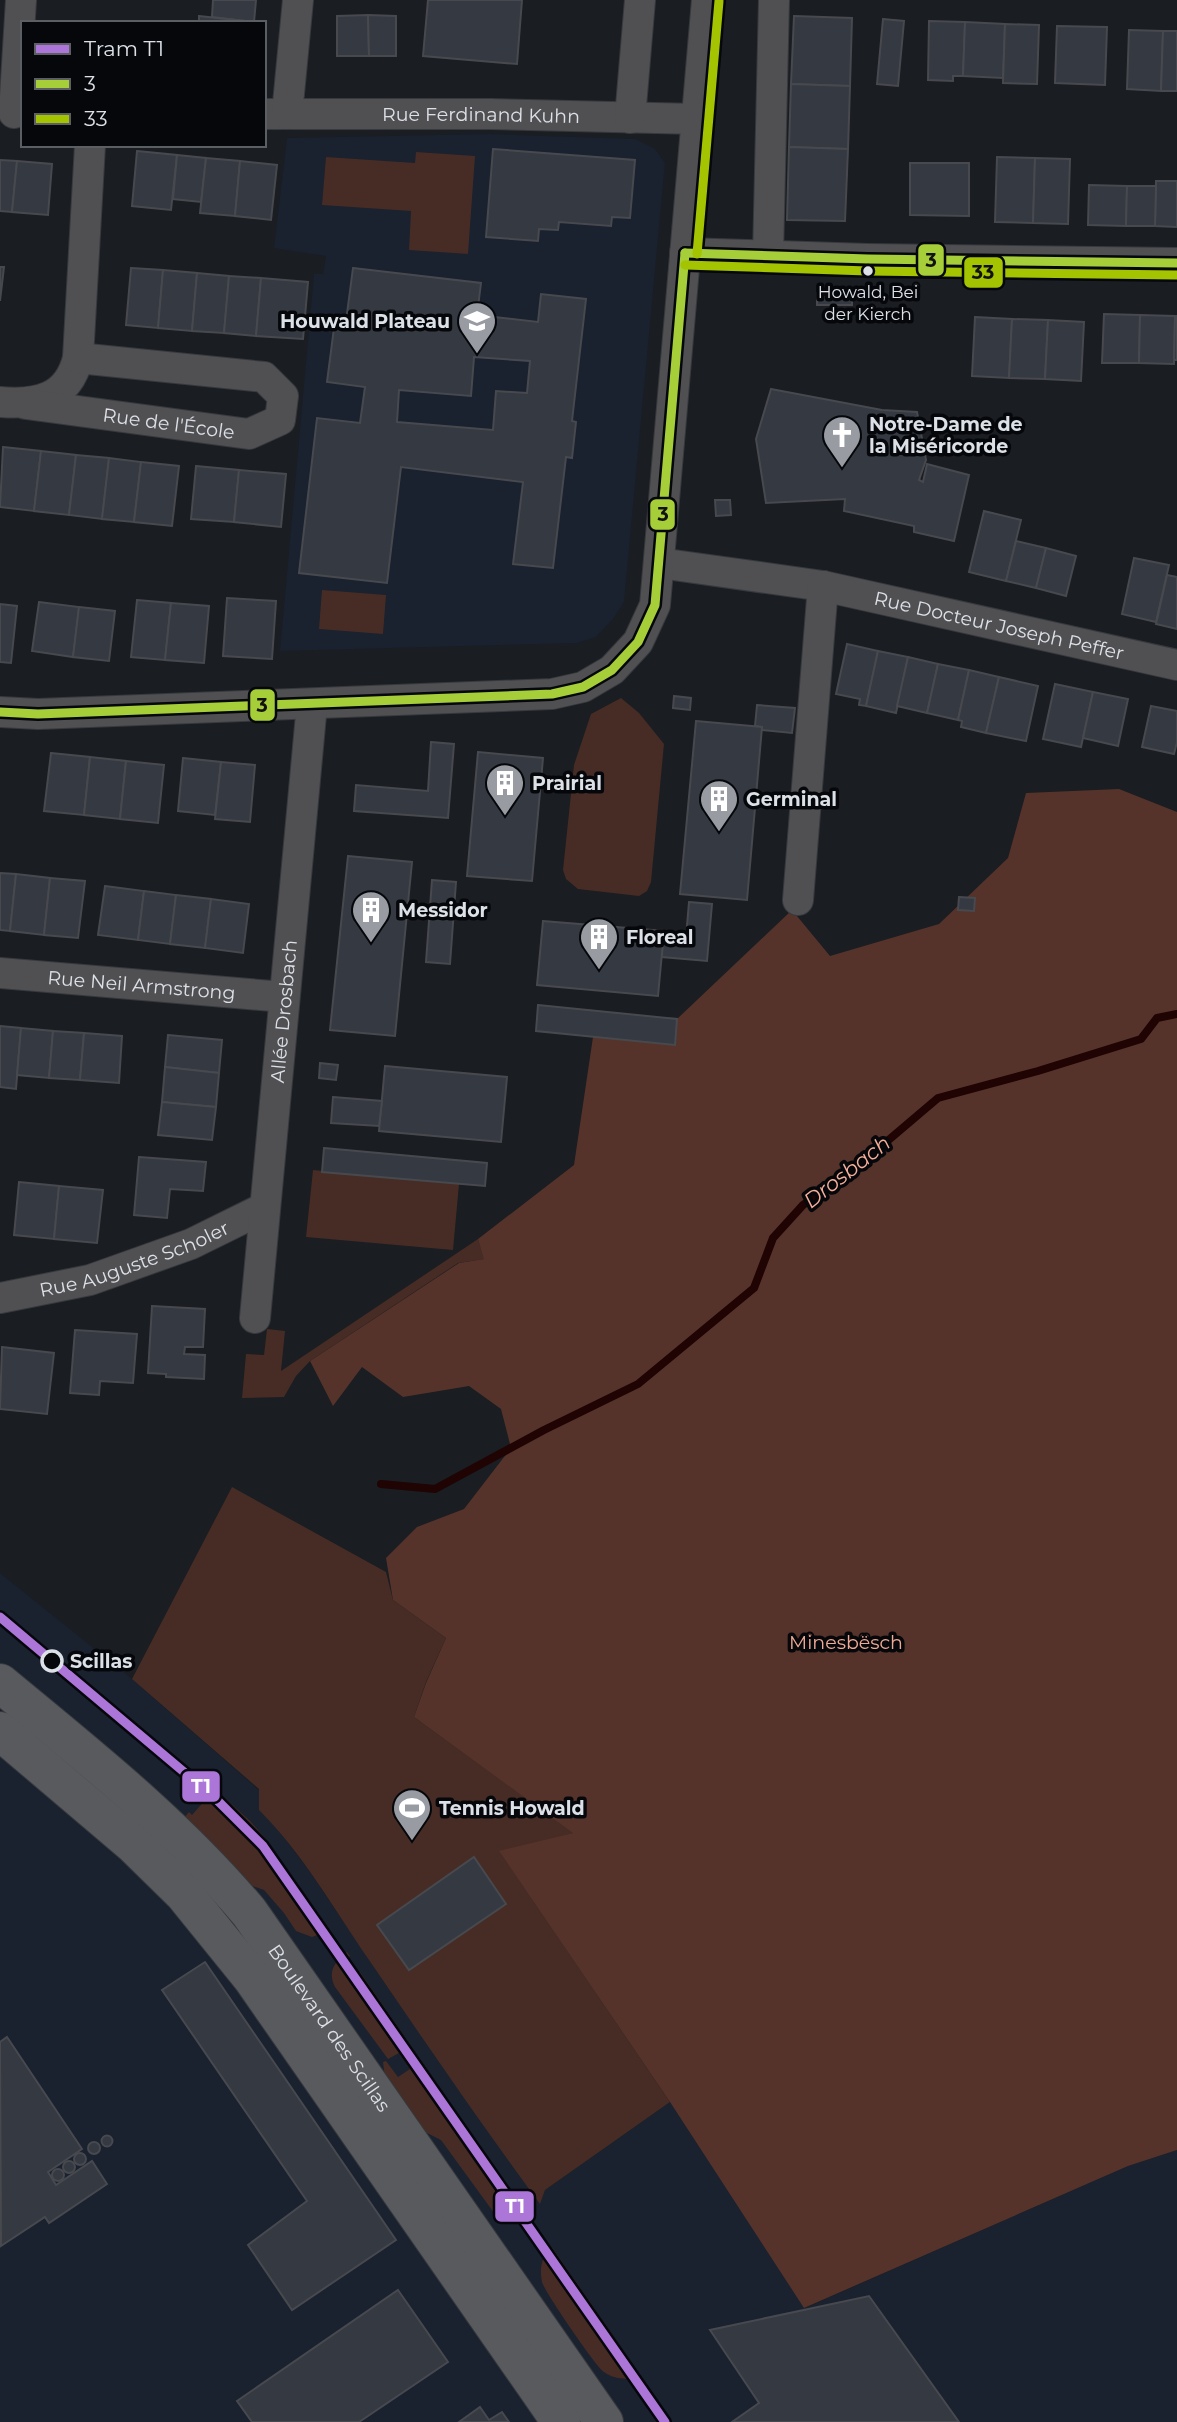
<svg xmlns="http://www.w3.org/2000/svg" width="1177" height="2422" font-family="Montserrat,sans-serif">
  <rect width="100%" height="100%" fill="#1a1d22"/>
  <g fill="#1a212f">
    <polygon points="489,134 635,139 655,149 665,163 624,602 613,619 596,637 577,643 280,651 314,274 323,274 326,256 274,248 287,138"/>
    <polygon points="0,1573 132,1679 259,1790 259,1810 276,1827 310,1872 391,1992 540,2203 545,2190 670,2102 805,2308 1128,2166 1177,2150 1177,2422 0,2422"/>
  </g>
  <g fill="#462c24">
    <polygon points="416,152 475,156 468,254 409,250 411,211 322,205 326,157 415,163"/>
    <polygon points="322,590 386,595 383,634 319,629"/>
    <polygon points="621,698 639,713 664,744 651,882 647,891 639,896 578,889 566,879 563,870 574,765 591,714"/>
    <polygon points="313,1170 459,1184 453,1250 306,1237"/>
    <polygon points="478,1239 485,1259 458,1263 310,1361 296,1376 284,1397 242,1398 246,1354 264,1355 267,1329 285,1331 281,1371"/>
    <path d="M232,1487L386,1572L393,1600L446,1638L426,1682L414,1717L574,1833L500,1852L670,2102L545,2190L540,2204C481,2124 425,2042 369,1960C334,1909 303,1854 259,1810V1789L132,1679Z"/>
    <polygon points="215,1789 250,1821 266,1839 330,1930 312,1937 296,1931 284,1913 264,1890 247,1884 182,1820 189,1812 192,1815"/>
    <path d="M347,1952L350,1956L339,1965L349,1980L360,1972L524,2210C515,2221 510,2220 497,2217L441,2140L425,2132L385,2078L383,2062L386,2061L398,2077L410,2069L399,2053L388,2059L335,1987C327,1971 335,1962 347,1952Z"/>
    <path d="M551,2246L641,2376C629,2380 615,2380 604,2372C596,2367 544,2291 542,2282C539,2268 542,2257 551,2246Z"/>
  </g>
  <polygon fill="#55332a" points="1119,789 1177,812 1177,2150 1128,2166 804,2308 670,2102 499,1851 573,1833 414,1717 426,1683 446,1638 393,1600 386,1558 417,1527 464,1509 511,1448 501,1409 469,1386 403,1397 362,1367 333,1406 310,1361 459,1263 484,1259 478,1239 574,1165 593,1037 675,1045 677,1019 792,910 830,956 939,924 1008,858 1026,793"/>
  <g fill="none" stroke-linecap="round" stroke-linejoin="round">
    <polyline stroke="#1f0403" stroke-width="8" points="381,1484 435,1489 544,1430 638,1384 754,1288 773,1238 803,1205 865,1160 938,1098 1038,1071 1141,1039 1157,1018 1177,1014"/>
  </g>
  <g fill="#343942" stroke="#47494e" stroke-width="2" fill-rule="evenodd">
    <polygon points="213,0 256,0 254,22 212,17"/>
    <polygon points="428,0 522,0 517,64 423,56"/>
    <polygon points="368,15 369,56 337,56 337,16"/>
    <polygon points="368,15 396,16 396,56 369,56"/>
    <polygon points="199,16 254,22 254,23 199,23"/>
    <polygon points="794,16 852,18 850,86 791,84"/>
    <polygon points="883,19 904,21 898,86 877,84"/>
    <polygon points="929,21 965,22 963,76 953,76 953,81 928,80"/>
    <polygon points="965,22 1005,24 1003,78 963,76"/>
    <polygon points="1005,24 1039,25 1037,84 1003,83"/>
    <polygon points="1057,26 1107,27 1105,85 1055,83"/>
    <polygon points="1129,30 1163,31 1161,91 1127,89"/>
    <polygon points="1163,31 1177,31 1177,91 1161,91"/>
    <polygon points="791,84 850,86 848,149 789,147"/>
    <polygon points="789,147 848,149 845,221 787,220"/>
    <polygon points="493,149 635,160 630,218 612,217 611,226 559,222 558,230 539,229 538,241 486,237"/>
    <polygon points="137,151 177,155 171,210 132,206"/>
    <polygon points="177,155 206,158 201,202 173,199"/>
    <polygon points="997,157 1035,158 1033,223 995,222"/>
    <polygon points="206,158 240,161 235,216 200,213"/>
    <polygon points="1035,158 1070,159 1068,224 1033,223"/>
    <polygon points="0,160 17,161 12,212 0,211"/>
    <polygon points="17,161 52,164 48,215 12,212"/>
    <polygon points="240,161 277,165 271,220 235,216"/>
    <polygon points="910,163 969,163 969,216 910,215"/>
    <polygon points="1156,181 1177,181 1177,227 1155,226"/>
    <polygon points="1089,185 1127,186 1126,226 1088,225"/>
    <polygon points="1127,186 1156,186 1155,226 1126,226"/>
    <polygon points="0,267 4,267 0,301"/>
    <polygon points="131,268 163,270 158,328 126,325"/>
    <path d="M353,268L481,283L477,315L538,322L541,294L586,299L572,421L576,422L572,458L566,457L553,568L513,564L523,482L401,467L387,583L299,573L317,418L360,423L365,387L327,382L334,328L345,329ZM474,357L530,361L527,393L496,391L493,430L397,422L399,390L471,396Z"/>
    <polygon points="163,270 197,273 192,331 158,328"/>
    <polygon points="197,273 229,276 224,333 192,331"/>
    <polygon points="229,276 261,278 256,336 224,333"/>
    <polygon points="261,278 308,282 303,339 256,336"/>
    <rect x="817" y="293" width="35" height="12"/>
    <polygon points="1104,314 1140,315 1139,363 1102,363"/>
    <polygon points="1140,315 1175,316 1174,364 1139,363"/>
    <polygon points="1175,316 1177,316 1177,360 1174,360"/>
    <polygon points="975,317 1012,319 1009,378 972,376"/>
    <polygon points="1012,319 1048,320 1045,379 1009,378"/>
    <polygon points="1048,320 1084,322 1081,381 1045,379"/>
    <polygon points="771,389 882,410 917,412 926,460 919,480 923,482 927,464 969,475 954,541 914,532 914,526 844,511 845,499 766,503 756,439"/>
    <polygon points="3,447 41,451 34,511 0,507"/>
    <polygon points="41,451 76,455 69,515 34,511"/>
    <polygon points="76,455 109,458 102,519 69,515"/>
    <polygon points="109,458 141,462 134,522 102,519"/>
    <polygon points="141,462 179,466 172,526 134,522"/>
    <polygon points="196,466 239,470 234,522 191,519"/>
    <polygon points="239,470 286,474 281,527 234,522"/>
    <polygon points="715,500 730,500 731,515 716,516"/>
    <polygon points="984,511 1021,520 1006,581 969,572"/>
    <polygon points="1016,541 1046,548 1036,588 1006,581"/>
    <polygon points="1046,548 1076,556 1066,596 1036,588"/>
    <polygon points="1134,558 1169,565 1156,622 1122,614"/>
    <polygon points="1167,575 1177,577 1177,629 1156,624"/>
    <polygon points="227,598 276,601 272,659 223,656"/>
    <polygon points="137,600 171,603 165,660 131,657"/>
    <polygon points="39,602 79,607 73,657 32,651"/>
    <polygon points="171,603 209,606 204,663 165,660"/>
    <polygon points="0,604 17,606 11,663 0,662"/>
    <polygon points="79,607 115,611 109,661 73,657"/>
    <polygon points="847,644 878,651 866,706 859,705 860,699 836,694"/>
    <polygon points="878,651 908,657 896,713 866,706"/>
    <polygon points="908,657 938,664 927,713 897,706"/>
    <polygon points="938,664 969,670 958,720 927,713"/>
    <polygon points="969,670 999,677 986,733 961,727 962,721 958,720"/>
    <polygon points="999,677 1038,686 1026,741 986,733"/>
    <polygon points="1055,684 1093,692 1081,747 1043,739"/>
    <polygon points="1093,692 1128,699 1118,746 1083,738"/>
    <polygon points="674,696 691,698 690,710 673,708"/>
    <polygon points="757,705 795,708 792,733 762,730 762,727 755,726"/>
    <polygon points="1151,706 1177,711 1177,742 1174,754 1142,747"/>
    <polygon points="696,721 762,727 747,900 680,894"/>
    <polygon points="431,742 454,744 448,818 354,811 356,785 428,791"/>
    <polygon points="478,752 543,758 532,881 467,876"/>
    <polygon points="51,753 90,757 84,815 44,811"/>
    <polygon points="90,757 126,761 120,819 84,815"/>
    <polygon points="183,758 221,762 215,815 178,811"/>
    <polygon points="126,761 164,765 158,823 120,819"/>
    <polygon points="221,762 255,765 250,822 215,819"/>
    <polygon points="348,856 412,862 395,1036 330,1030"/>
    <polygon points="0,873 16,874 10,931 0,930"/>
    <polygon points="16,874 50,878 44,935 10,931"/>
    <polygon points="50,878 85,881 78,938 44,935"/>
    <polygon points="432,880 456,882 450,964 426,962"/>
    <polygon points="105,886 144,891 138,940 98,935"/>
    <polygon points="144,891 176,895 170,944 138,940"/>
    <polygon points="176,895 211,899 205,948 170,944"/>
    <polygon points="959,897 975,898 974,911 958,910"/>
    <polygon points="211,899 249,904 243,953 205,948"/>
    <polygon points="689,902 712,904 707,961 662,957 663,935 686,938"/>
    <polygon points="543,921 664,931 658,996 537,985"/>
    <polygon points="538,1005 677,1019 675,1045 536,1031"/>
    <polygon points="0,1026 21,1028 16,1089 0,1087"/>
    <polygon points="21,1028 53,1031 49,1078 17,1075"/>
    <polygon points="53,1031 84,1033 80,1080 49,1078"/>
    <polygon points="84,1033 122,1036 119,1083 80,1080"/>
    <polygon points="168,1035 222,1040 219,1073 165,1067"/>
    <polygon points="320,1063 338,1065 336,1080 319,1078"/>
    <polygon points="385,1066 507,1077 501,1142 379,1131"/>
    <polygon points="165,1067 219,1073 216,1107 162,1102"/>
    <polygon points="333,1097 382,1101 379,1126 331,1123"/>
    <polygon points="162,1102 216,1107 212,1140 158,1135"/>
    <polygon points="324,1148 487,1163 485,1186 322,1172"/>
    <polygon points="139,1157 206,1162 203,1191 170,1189 167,1218 134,1215"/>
    <polygon points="19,1182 59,1186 54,1239 14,1235"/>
    <polygon points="59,1186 103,1190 97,1243 54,1239"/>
    <polygon points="152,1306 205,1309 203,1347 185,1347 184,1354 205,1355 204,1379 166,1377 166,1374 148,1373"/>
    <polygon points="75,1330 137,1334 133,1383 100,1381 99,1395 70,1393"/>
    <polygon points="2,1347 54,1353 47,1414 0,1409"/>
    <polygon points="474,1857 506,1904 409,1970 377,1925"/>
    <polygon points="205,1962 396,2240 292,2310 248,2245 307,2201 162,1990"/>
    <polygon points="7,2037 82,2149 48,2172 56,2185 92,2161 107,2184 49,2223 45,2217 1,2246 0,2042"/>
    <circle cx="107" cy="2141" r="5.5"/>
    <circle cx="94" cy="2148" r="6"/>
    <circle cx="80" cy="2159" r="6"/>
    <circle cx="69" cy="2167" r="6"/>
    <circle cx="58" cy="2175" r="6"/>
    <polygon points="398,2290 448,2362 359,2422 252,2422 237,2401"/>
    <polygon points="869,2296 959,2422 732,2422 759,2403 710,2330"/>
    <polygon points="480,2407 489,2420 502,2412 509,2422 459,2422"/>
  </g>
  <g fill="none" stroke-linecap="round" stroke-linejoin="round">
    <defs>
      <g id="street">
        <polyline points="14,113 21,0"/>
        <path id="s1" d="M264,114H490L697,119"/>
        <polyline points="287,114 298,0"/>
        <polyline points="630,118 640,0"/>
        <polyline points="685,253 868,259 1177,263"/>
        <polyline points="768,256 774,0"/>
        <path d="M0,402C37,405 68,399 78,358L90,145"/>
        <path id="s2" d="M26,404L249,434L280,420L283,396L264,377L78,358"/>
        <path id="s3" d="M659,563L823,586L1177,665"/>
        <polyline points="0,712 38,714 552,694 583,687 612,670 638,642 655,605 707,0"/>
        <polyline points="798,900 823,586"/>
        <path id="s4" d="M0,973L284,997"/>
        <path id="s5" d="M0,1298L90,1280L191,1244L264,1208"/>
        <path id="s6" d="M255,1318L312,704"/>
      </g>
      <g id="primary">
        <path id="s7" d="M0,1683C87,1755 176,1825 249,1912L604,2422"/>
        <polyline points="0,1731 133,1844 184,1894 252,1978 561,2422"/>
      </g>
    </defs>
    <use href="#street" stroke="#36393d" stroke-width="32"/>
    <use href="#primary" stroke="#36393d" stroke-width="40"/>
    <use href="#street" stroke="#505052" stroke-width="30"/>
    <use href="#primary" stroke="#595a5e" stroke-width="38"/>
    <defs>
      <g id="bus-1">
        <polyline points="685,253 868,259 1177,263"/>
        <polyline points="0,712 38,714 552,694 583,687 612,670 638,642 655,605 685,253"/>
      </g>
      <g id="bus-2">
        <polyline points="697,254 719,1"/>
        <polyline points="685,265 868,271 1177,275"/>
      </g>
    </defs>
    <use href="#bus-1" stroke="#05070b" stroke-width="14"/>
    <use href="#bus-2" stroke="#05070b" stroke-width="14"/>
    <use href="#bus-1" stroke="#a6ce39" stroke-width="9"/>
    <use href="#bus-2" stroke="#a4c300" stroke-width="9"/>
    <defs>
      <polyline id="tram-1" points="0,1617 216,1799 263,1846 665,2422"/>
    </defs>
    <use href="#tram-1" stroke="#05070b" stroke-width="14"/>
    <use href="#tram-1" stroke="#ac76d8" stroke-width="9"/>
  </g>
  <defs>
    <symbol id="school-pin" viewBox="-11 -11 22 30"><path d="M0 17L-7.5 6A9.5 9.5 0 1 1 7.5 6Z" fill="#989ca2" stroke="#05070b"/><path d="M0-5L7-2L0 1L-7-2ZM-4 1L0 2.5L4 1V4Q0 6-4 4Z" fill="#fff"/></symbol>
    <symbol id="church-pin" viewBox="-11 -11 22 30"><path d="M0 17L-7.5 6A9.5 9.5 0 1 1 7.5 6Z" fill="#989ca2" stroke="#05070b"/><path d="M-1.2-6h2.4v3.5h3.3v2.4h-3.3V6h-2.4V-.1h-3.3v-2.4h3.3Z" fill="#fff"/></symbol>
    <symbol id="building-pin" viewBox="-11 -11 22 30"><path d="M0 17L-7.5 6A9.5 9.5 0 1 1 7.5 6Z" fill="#989ca2" stroke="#05070b"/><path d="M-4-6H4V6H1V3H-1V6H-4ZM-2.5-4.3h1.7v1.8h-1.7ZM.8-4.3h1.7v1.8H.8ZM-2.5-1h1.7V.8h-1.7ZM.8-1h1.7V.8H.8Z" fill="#fff"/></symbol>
    <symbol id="stadium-pin" viewBox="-11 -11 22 30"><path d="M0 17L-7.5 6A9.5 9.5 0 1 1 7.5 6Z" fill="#989ca2" stroke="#05070b"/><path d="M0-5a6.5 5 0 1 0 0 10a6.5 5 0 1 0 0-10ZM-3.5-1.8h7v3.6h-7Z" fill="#fff"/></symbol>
  </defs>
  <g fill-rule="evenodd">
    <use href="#school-pin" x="455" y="299" width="44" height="60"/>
    <use href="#church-pin" x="820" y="413" width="44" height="60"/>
    <use href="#building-pin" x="483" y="761" width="44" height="60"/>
    <use href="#building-pin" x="697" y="777" width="44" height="60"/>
    <use href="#building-pin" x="349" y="888" width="44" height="60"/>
    <use href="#building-pin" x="577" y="915" width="44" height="60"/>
    <use href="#stadium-pin" x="390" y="1786" width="44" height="60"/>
  </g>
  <circle fill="#dce0e7" stroke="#05070b" stroke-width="2.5" cx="868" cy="271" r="6"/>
  <circle fill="#05070b" stroke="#dce0e7" stroke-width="3.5" cx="52" cy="1661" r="10"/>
  <g text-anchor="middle" stroke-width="7" stroke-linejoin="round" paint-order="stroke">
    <g font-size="17" fill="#dce0e7" stroke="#05070b">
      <text x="868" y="298">Howald, Bei<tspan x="868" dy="22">der Kierch</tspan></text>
    </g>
    <g font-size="19" fill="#dce0e7" stroke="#05070b">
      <text dy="7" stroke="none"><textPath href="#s1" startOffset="217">Rue Ferdinand Kuhn</textPath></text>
      <text dy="7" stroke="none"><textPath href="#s2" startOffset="144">Rue de l'École</textPath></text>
      <text dy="7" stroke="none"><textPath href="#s3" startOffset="346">Rue Docteur Joseph Peffer</textPath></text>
      <text dy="7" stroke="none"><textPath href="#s4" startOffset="142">Rue Neil Armstrong</textPath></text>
      <text dy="7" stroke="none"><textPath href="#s6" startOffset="308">Allée Drosbach</textPath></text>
      <text dy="7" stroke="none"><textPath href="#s5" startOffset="140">Rue Auguste Scholer</textPath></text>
      <text dy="7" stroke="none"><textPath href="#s7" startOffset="480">Boulevard des Scillas</textPath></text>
    </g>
    <g font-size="19" font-weight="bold" fill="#dce0e7" stroke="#05070b" text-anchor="start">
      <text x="450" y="328" text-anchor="end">Houwald Plateau</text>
      <text x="869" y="431">Notre-Dame de<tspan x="869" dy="22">la Miséricorde</tspan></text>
      <text x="532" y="790">Prairial</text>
      <text x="746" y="806">Germinal</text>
      <text x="398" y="917">Messidor</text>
      <text x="626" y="944">Floreal</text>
      <text x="439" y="1815">Tennis Howald</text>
    </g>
    <g font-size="19" fill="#f1aa94" stroke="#05070b">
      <text x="846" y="1649">Minesbësch</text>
    </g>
    <g font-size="19" font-weight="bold" fill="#dce0e7" stroke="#05070b" text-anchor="start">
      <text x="70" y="1668">Scillas</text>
    </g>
    <g font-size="21" font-style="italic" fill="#f7af99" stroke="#05070b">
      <text transform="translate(847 1172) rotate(-38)" y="7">Drosbach</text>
    </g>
  </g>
  <g stroke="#05070b" stroke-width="2.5">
    <rect x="917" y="243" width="28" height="34" rx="7" fill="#a6ce39"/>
    <rect x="963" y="256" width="41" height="33" rx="7" fill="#a4c300"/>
    <rect x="649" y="498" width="27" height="33" rx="7" fill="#a6ce39"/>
    <rect x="249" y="688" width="27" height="34" rx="7" fill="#a6ce39"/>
    <rect x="181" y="1770" width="40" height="33" rx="7" fill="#ac76d8"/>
    <rect x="494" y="2190" width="41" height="33" rx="7" fill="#ac76d8"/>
  </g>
  <g font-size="19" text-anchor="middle" font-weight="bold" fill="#fff">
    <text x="201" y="1793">T1</text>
    <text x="515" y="2213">T1</text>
  </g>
  <g font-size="19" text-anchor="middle" font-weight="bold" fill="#111">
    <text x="931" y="267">3</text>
    <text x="983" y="279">33</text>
    <text x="663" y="521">3</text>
    <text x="262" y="712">3</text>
  </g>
  <rect x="21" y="21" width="245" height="126" fill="#05070b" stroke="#5b5e63" stroke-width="2"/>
  <rect x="35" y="44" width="35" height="10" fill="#ac76d8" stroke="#5b5e63" stroke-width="2"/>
  <text x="84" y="56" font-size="21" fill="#dce0e7">Tram T1</text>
  <rect x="35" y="79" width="35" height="10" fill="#a6ce39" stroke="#5b5e63" stroke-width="2"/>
  <text x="84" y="91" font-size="21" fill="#dce0e7">3</text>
  <rect x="35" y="114" width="35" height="10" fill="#a4c300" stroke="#5b5e63" stroke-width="2"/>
  <text x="84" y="126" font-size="21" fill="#dce0e7">33</text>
</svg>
